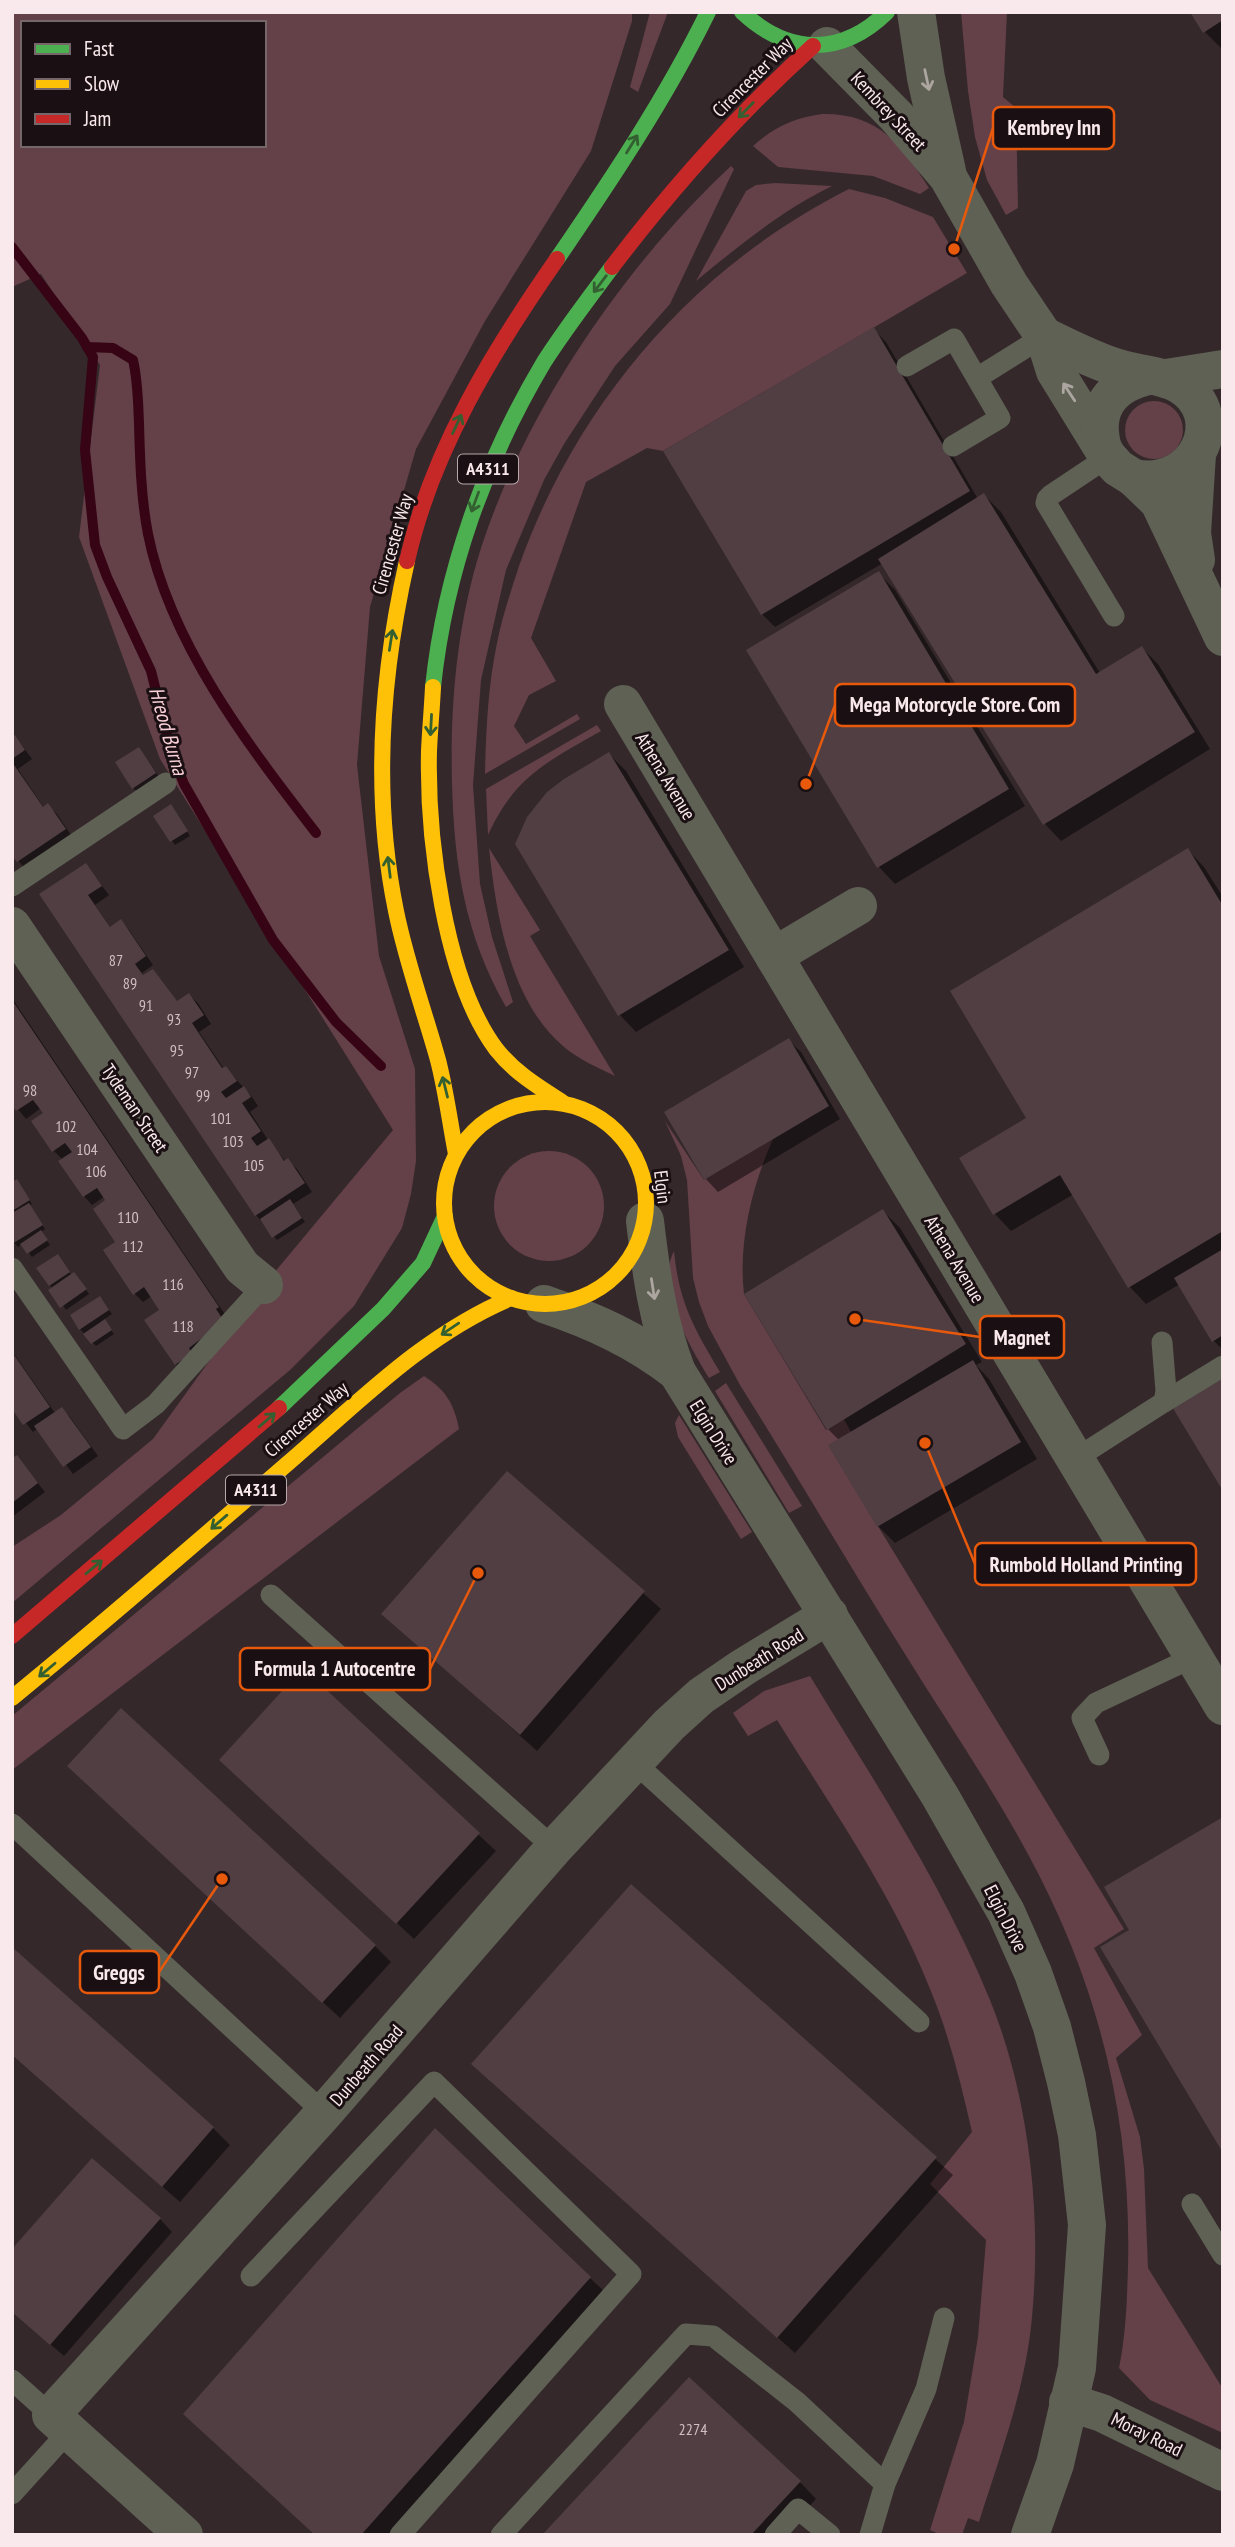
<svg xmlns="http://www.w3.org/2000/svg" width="1235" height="2547" font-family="'PT Sans Narrow',sans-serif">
  <rect width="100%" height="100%" fill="#34282b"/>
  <g fill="#644048" fill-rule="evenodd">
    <path d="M12,12H632V21L591,151L485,321L416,449L370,607L357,765L379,956L415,1069L416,1161L411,1194L402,1228L354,1306L290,1370L12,1603V1547L61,1515L153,1439L264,1285L393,1130L160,759L79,537L100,365L41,274L12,287ZM23,23H264V145H23Z"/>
    <polygon points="650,12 668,12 638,92 630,87"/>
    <polygon points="961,12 1007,12 1003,97 1016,108 1018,208 1006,215 987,180 975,137 968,91"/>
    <path d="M822,114C878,113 901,144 929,188L920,194L873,176L778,167L753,146C774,127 794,118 822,114Z"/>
    <path d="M731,166L734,169L670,304L615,366L564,444L544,480L506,570L481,680L473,785L480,884L492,937L513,1002L506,1007C465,935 454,865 452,783C450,704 457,624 481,548C526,409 625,265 731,166Z"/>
    <path d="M775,183L832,186C781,211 740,245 696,281L746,191L756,185Z"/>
    <path d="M849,189L885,198L933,217L967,273L663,451L647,448L586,482L531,638L556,681L529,695L514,726L526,744L577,714L580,719L485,774C486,730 488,686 497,643C502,617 511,591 519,566C577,403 694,267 849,189Z"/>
    <circle cx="1154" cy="430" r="29"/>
    <path d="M597,725L601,731C547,762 515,776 488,835L486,789Z"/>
    <path d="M489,848L540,930L530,936L615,1076C597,1067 579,1060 563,1046C510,1001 496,914 489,848Z"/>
    <path d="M665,1121L704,1180L773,1139C752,1186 738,1242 744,1294L826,1430L844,1419L851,1432L829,1446L1124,1929L1094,1948L1142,2035L1116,2058L1140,2137L1144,2169L1148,2268L1223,2389V2433L1150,2400L1119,2368C1126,2334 1127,2300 1128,2266C1131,2143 1109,2029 1059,1917C1018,1824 958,1740 905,1654C849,1565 796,1474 740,1385L708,1326L699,1302L693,1278L687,1180L681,1156Z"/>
    <circle cx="549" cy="1206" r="55"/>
    <path d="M674,1251C679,1303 694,1328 720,1372L709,1378C690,1347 655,1288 674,1251Z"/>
    <path d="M424,1376C446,1390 454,1404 459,1429L12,1770V1716L400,1393Z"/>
    <polygon points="726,1383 802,1506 789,1513 715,1391"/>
    <polygon points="679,1415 752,1532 741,1539 678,1437 675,1423"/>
    <path d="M810,1676C874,1781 943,1885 990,2000C1029,2096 1042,2214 1032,2317C1026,2387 1000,2455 979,2522L968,2518L962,2535H941L930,2530L964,2422L978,2337L986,2240L930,2184L972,2132C961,2084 949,2034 930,1989C892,1893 831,1807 777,1720L748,1736L733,1713L764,1691Z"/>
  </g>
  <g fill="#0007">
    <polygon points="1223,12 1223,47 1221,48 1205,32"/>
    <polygon points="873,329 886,342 978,499 984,495 1001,512 1100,673 1142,648 1158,664 1210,749 1061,841 1045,824 883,563 775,627 762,614"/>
    <polygon points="878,573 895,590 1025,806 895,884 879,867"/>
    <polygon points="12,732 32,759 18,769 44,808 48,806 57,814 73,838 26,870 12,853"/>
    <polygon points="139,749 159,777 137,791 133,788"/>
    <polygon points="609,754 626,771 744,967 636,1032 620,1015 517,844"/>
    <polygon points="174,810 190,836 175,845 155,816"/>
    <polygon points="1188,850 1204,867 1223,897 1223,1350 1213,1340 1180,1284 1146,1304 1130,1287 1074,1194 1011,1231 995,1214 961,1159 1028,1119"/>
    <polygon points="86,865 109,895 95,905 111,928 121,922 129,930 153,965 142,973 144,976 178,1002 189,995 198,1003 211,1024 199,1032 224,1069 226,1068 252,1097 258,1106 250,1112 268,1140 286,1162 288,1161 297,1169 312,1192 293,1204 305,1222 277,1240 256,1215 41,895"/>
    <polygon points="12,998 226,1316 184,1372 176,1364 162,1311 152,1296 143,1302 135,1294 117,1242 108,1201 105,1196 92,1205 84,1196 63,1160 53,1150 45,1113 41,1108 26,1119 12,1102"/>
    <polygon points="788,1040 801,1052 840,1119 718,1192 706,1179"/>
    <polygon points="12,1184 20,1185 32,1204 29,1206 45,1229 41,1232 50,1245 32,1257 22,1244 18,1247 12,1240"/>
    <polygon points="883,1211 900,1228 982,1362 976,1365 989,1379 1037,1459 895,1543 878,1526 840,1441 828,1429"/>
    <polygon points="61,1260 72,1276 78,1278 89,1294 66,1310 50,1285"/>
    <polygon points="103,1302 112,1314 103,1320 114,1334 96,1346 80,1329"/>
    <polygon points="12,1351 55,1413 62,1409 70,1417 98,1456 73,1474 38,1428 33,1432 12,1406"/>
    <polygon points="17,1457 45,1492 12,1517 12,1461"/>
    <polygon points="507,1473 661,1609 537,1751 384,1614"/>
    <polygon points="303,1671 496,1851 414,1939 238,1776"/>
    <polygon points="86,1783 375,1946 391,1962 340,2018"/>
    <polygon points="632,1887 953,2175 795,2353 490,2081"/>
    <polygon points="12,2055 213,2128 230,2145 180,2202"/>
    <polygon points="160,2219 172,2232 64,2356 12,2311"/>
    <polygon points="590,2278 607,2294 392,2535 316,2535"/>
    <polygon points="800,2482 816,2499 783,2535 544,2535"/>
  </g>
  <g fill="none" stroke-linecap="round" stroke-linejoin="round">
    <g stroke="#370415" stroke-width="10">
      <polyline points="12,247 82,338 93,357 85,450 95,545 107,577 151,671 171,751 184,784 273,940 336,1022 381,1066"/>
      <path d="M87,347L113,348L133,360C138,382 138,401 139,423C140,460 141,498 148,534C170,644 249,746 316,833"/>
    </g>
  </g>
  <g fill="#503e43">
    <polygon points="1190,12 1223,12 1223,20 1203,33"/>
    <polygon points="874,327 970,491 761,615 663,451"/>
    <polygon points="984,493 1096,674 1142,646 1195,732 1043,825 878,559"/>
    <polygon points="879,571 1009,789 877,868 746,650"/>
    <polygon points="15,735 25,750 12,759 12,737"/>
    <polygon points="139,747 156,773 132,789 115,762"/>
    <polygon points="609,752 729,950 618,1016 515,844 527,817 547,792 564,779"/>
    <polygon points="12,762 43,807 48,803 66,829 17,862 12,856"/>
    <polygon points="171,804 188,831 170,842 153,816"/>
    <polygon points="1188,848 1223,906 1223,1231 1128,1288 1060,1175 993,1215 959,1158 1026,1118 950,991"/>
    <polygon points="86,863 102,886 88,895 110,927 121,919 146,956 135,964 143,975 153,969 177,1001 189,993 204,1015 192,1023 222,1068 226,1066 237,1081 221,1092 226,1098 244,1086 251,1097 242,1103 261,1131 251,1138 257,1146 269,1138 284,1161 288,1158 305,1183 255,1216 39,894"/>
    <polygon points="12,1000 219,1307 216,1309 224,1321 189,1348 192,1353 175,1365 144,1320 159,1310 144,1287 133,1295 103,1250 115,1242 93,1209 105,1200 97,1188 83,1197 58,1161 72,1152 65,1143 52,1152 31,1121 43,1113 33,1100 16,1111 12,1105"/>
    <polygon points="789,1038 829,1106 704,1180 664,1112"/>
    <polygon points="17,1179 30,1200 12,1211 12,1182"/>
    <polygon points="290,1199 302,1218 272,1238 260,1219"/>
    <polygon points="29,1203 43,1225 12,1244 12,1213"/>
    <polygon points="883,1209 966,1344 827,1430 744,1294"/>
    <polygon points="41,1230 48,1240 27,1254 20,1244"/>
    <polygon points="1223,1249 1223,1335 1212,1342 1174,1278"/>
    <polygon points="58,1254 70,1272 49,1286 36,1268"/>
    <polygon points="74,1272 87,1289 60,1308 48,1290"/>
    <polygon points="100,1296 109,1310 79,1330 70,1315"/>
    <polygon points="105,1319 112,1330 91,1344 83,1334"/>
    <polygon points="12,1352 50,1407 23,1425 12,1409"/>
    <polygon points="973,1360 1021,1442 877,1527 828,1445"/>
    <polygon points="1223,1375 1223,1491 1171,1405"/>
    <polygon points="62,1407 91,1447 63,1467 34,1426"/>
    <polygon points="17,1455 38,1483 12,1503 12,1458"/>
    <polygon points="507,1471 645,1591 520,1735 381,1614"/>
    <polygon points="303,1668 480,1833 396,1924 219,1760"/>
    <polygon points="121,1708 376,1945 322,2003 67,1766"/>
    <polygon points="1223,1817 1223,2153 1100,1947 1129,1930 1104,1887"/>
    <polygon points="631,1884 937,2157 777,2338 471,2064"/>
    <polygon points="12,1947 214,2127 162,2187 12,2055"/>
    <polygon points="435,2128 591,2277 361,2535 315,2535 183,2414"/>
    <polygon points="92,2158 161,2218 50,2345 12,2312 12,2249"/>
    <polygon points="689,2377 801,2481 751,2535 542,2535"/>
  </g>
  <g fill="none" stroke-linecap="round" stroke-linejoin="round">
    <g stroke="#5e6154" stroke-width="21">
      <polyline points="907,366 954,339 1000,418 953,446"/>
      <polyline points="977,378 1044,336"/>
      <polyline points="1108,457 1051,495 1047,499 1046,503 1114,616"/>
      <polyline points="12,886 166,783"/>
      <polyline points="12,1268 123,1429 156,1404 264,1285"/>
      <polyline points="1164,1402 1223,1366"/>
      <polyline points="1075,1459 1164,1402 1166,1391 1162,1342"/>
      <polyline points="271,1595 554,1848"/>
      <polyline points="1099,1755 1082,1718 1096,1703 1194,1657"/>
      <polyline points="634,1762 919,2022"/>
      <polyline points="12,1824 324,2113"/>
      <polyline points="1192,2204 1223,2255"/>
      <polyline points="251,2276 434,2082 631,2274 400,2535"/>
      <polyline points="12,2380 51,2415"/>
      <polyline points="12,2494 69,2431"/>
      <polyline points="501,2535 686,2334 713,2336 797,2402 885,2484"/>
      <polyline points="775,2535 798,2509 830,2535"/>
      <polyline points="870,2535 885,2484 926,2389 944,2318"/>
    </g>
    <g stroke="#5e6154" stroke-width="38">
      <polyline points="916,12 926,78 947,171"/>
      <polyline points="827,46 896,116 948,177 1009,284 1044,336 1055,371 1108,457 1118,468 1134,478 1159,502 1223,637"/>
      <path d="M1044,336C1068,347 1092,360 1118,368C1137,374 1163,375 1180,385C1231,416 1196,491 1134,478"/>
      <polyline points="1166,378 1223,369"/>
      <path d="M1102,445C1093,408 1112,384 1149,376"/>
      <polyline points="1196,560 1192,533 1197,454"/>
      <polyline points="623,704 1223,1706"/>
      <polyline points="12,926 242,1267 264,1285"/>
      <polyline points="774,956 858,906"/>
      <path d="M645,1221C651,1273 658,1323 677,1372L940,1796L1006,1912L1033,1973L1052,2027L1066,2082L1077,2135L1087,2225L1077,2368L1055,2464L1030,2535"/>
      <path d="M544,1304C594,1321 636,1340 677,1372"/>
      <polyline points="1068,2402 1102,2413 1223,2472"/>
      <polyline points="184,2535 51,2415 324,2113 554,1848 669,1725 701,1696 742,1668 829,1615"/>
    </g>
    <g stroke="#4caf50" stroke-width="16">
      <path d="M742,12C788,55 841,57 887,12"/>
      <path d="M557,259C611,180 666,98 708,12"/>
      <path d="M433,687C445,572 485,461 544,362C565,329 589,298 612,267"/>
      <polyline points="279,1408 383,1309 423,1263 445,1216"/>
    </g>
    <g stroke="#ffc107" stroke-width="16">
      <path d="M407,561C381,676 372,794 396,911C406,961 424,1010 438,1060C446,1091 450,1123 456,1154"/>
      <path d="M433,687C432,708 430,729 429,751C427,836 444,979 496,1049C514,1072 537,1086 562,1102"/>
      <circle cx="545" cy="1203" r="101"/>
      <path d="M12,1698C105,1622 196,1543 287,1464C358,1403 423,1335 511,1298"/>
    </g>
    <g stroke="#c62828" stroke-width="16">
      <path d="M612,267C673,187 739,113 813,46"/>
      <path d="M407,561C432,450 493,351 557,259"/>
      <polyline points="12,1636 279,1408"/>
    </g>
  </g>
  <defs><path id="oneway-shaft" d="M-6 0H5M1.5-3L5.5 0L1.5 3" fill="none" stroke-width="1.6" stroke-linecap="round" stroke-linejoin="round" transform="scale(1.75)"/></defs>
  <g stroke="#aca5a0">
    <use href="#oneway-shaft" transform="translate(927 80) rotate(78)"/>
    <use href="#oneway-shaft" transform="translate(1069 392) rotate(-123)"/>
    <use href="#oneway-shaft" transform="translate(653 1289) rotate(81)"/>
  </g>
  <g stroke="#335f31">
    <use href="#oneway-shaft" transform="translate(746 110) rotate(134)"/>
    <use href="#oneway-shaft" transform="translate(632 144) rotate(-58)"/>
    <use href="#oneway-shaft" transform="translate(600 284) rotate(127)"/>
    <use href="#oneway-shaft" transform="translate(457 424) rotate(-65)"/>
    <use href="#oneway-shaft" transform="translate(475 502) rotate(110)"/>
    <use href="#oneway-shaft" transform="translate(391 640) rotate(-81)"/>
    <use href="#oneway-shaft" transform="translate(431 725) rotate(93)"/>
    <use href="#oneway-shaft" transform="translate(389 867) rotate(-97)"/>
    <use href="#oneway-shaft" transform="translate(445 1087) rotate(-104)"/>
    <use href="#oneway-shaft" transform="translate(450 1329) rotate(146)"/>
    <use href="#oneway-shaft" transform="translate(267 1420) rotate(-41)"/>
    <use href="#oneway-shaft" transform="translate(219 1522) rotate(139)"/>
    <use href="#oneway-shaft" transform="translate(94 1567) rotate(-40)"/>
    <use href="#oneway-shaft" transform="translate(47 1670) rotate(140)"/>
  </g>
  <g text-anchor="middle" stroke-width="6" stroke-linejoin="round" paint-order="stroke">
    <g font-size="16" fill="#d0bec2">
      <text x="116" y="966">87</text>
      <text x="130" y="989">89</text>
      <text x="146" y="1011">91</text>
      <text x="174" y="1025">93</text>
      <text x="177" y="1056">95</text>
      <text x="192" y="1078">97</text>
      <text x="30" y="1096">98</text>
      <text x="203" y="1101">99</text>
      <text x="221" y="1124">101</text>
      <text x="66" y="1132">102</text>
      <text x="233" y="1147">103</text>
      <text x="87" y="1155">104</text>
      <text x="254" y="1171">105</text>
      <text x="96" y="1177">106</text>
      <text x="128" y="1223">110</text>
      <text x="133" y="1252">112</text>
      <text x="173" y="1290">116</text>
      <text x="183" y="1332">118</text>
      <text x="693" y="2435">2274</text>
    </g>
    <g fill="#1a0f12" stroke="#b7a8ab" stroke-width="2">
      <rect x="458" y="454.5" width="60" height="29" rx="5"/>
      <rect x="226" y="1475.5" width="60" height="29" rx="5"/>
    </g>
    <g font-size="18" font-weight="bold" fill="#fae9ec">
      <text x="488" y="475">A4311</text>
      <text x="256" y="1496">A4311</text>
    </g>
    <g font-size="19" fill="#fae9ec" stroke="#1a0f12">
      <text transform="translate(752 77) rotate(-45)" y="7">Cirencester Way</text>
      <text transform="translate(889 111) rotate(47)" y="7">Kembrey Street</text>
      <text transform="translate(392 544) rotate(-74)" y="7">Cirencester Way</text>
      <text transform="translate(666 776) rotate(59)" y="7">Athena Avenue</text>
      <text transform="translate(135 1108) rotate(56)" y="7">Tydeman Street</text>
      <text transform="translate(663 1187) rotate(83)" y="7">Elgin</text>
      <text transform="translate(955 1259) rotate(59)" y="7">Athena Avenue</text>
      <text transform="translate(306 1419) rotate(-41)" y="7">Cirencester Way</text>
      <text transform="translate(714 1432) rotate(58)" y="7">Elgin Drive</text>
      <text transform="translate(759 1659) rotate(-32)" y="7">Dunbeath Road</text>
      <text transform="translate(1006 1918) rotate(63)" y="7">Elgin Drive</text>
      <text transform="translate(366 2065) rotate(-49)" y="7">Dunbeath Road</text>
      <text transform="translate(1147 2434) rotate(26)" y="7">Moray Road</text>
    </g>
    <g font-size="21" font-style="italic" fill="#fad0d8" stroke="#1a0f12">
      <text transform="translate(168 731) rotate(74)" y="7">Hreod Burna</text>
    </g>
  </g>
  <path fill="none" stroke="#e8590c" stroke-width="2.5" d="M954 249L993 128M806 784L835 705M855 1319L980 1337M925 1443L975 1564M478 1573L430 1669M222 1879L159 1972"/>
  <g fill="#e8590c" stroke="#1a0f12" stroke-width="2.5">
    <circle cx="954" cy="249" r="7"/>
    <circle cx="806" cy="784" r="7"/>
    <circle cx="855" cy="1319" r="7"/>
    <circle cx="925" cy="1443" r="7"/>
    <circle cx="478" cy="1573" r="7"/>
    <circle cx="222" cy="1879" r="7"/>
  </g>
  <g fill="#1a0f12" stroke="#e8590c" stroke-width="2.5">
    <rect x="993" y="107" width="121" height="42" rx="7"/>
    <rect x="835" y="684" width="240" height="42" rx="7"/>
    <rect x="980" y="1316" width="84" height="42" rx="7"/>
    <rect x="975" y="1543" width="221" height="42" rx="7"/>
    <rect x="240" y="1648" width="190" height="42" rx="7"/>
    <rect x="80" y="1951" width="79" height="42" rx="7"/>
  </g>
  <g font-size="21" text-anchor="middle" font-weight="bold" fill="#fae9ec">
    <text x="1054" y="135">Kembrey Inn</text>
    <text x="955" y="712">Mega Motorcycle Store. Com</text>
    <text x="1022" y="1345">Magnet</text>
    <text x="1086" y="1572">Rumbold Holland Printing</text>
    <text x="335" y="1676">Formula 1 Autocentre</text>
    <text x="119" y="1980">Greggs</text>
  </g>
  <rect width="1235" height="2547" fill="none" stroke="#fae9ec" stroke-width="28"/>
  <rect x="21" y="21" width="245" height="126" fill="#1a0f12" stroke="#746669" stroke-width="2"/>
  <rect x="35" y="44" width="35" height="10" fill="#4caf50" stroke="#746669" stroke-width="2"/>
  <text x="84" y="56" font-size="21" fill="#fae9ec">Fast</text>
  <rect x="35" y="79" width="35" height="10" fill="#ffc107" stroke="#746669" stroke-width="2"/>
  <text x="84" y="91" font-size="21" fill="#fae9ec">Slow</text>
  <rect x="35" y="114" width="35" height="10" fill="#c62828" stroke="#746669" stroke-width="2"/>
  <text x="84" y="126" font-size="21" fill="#fae9ec">Jam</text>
</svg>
